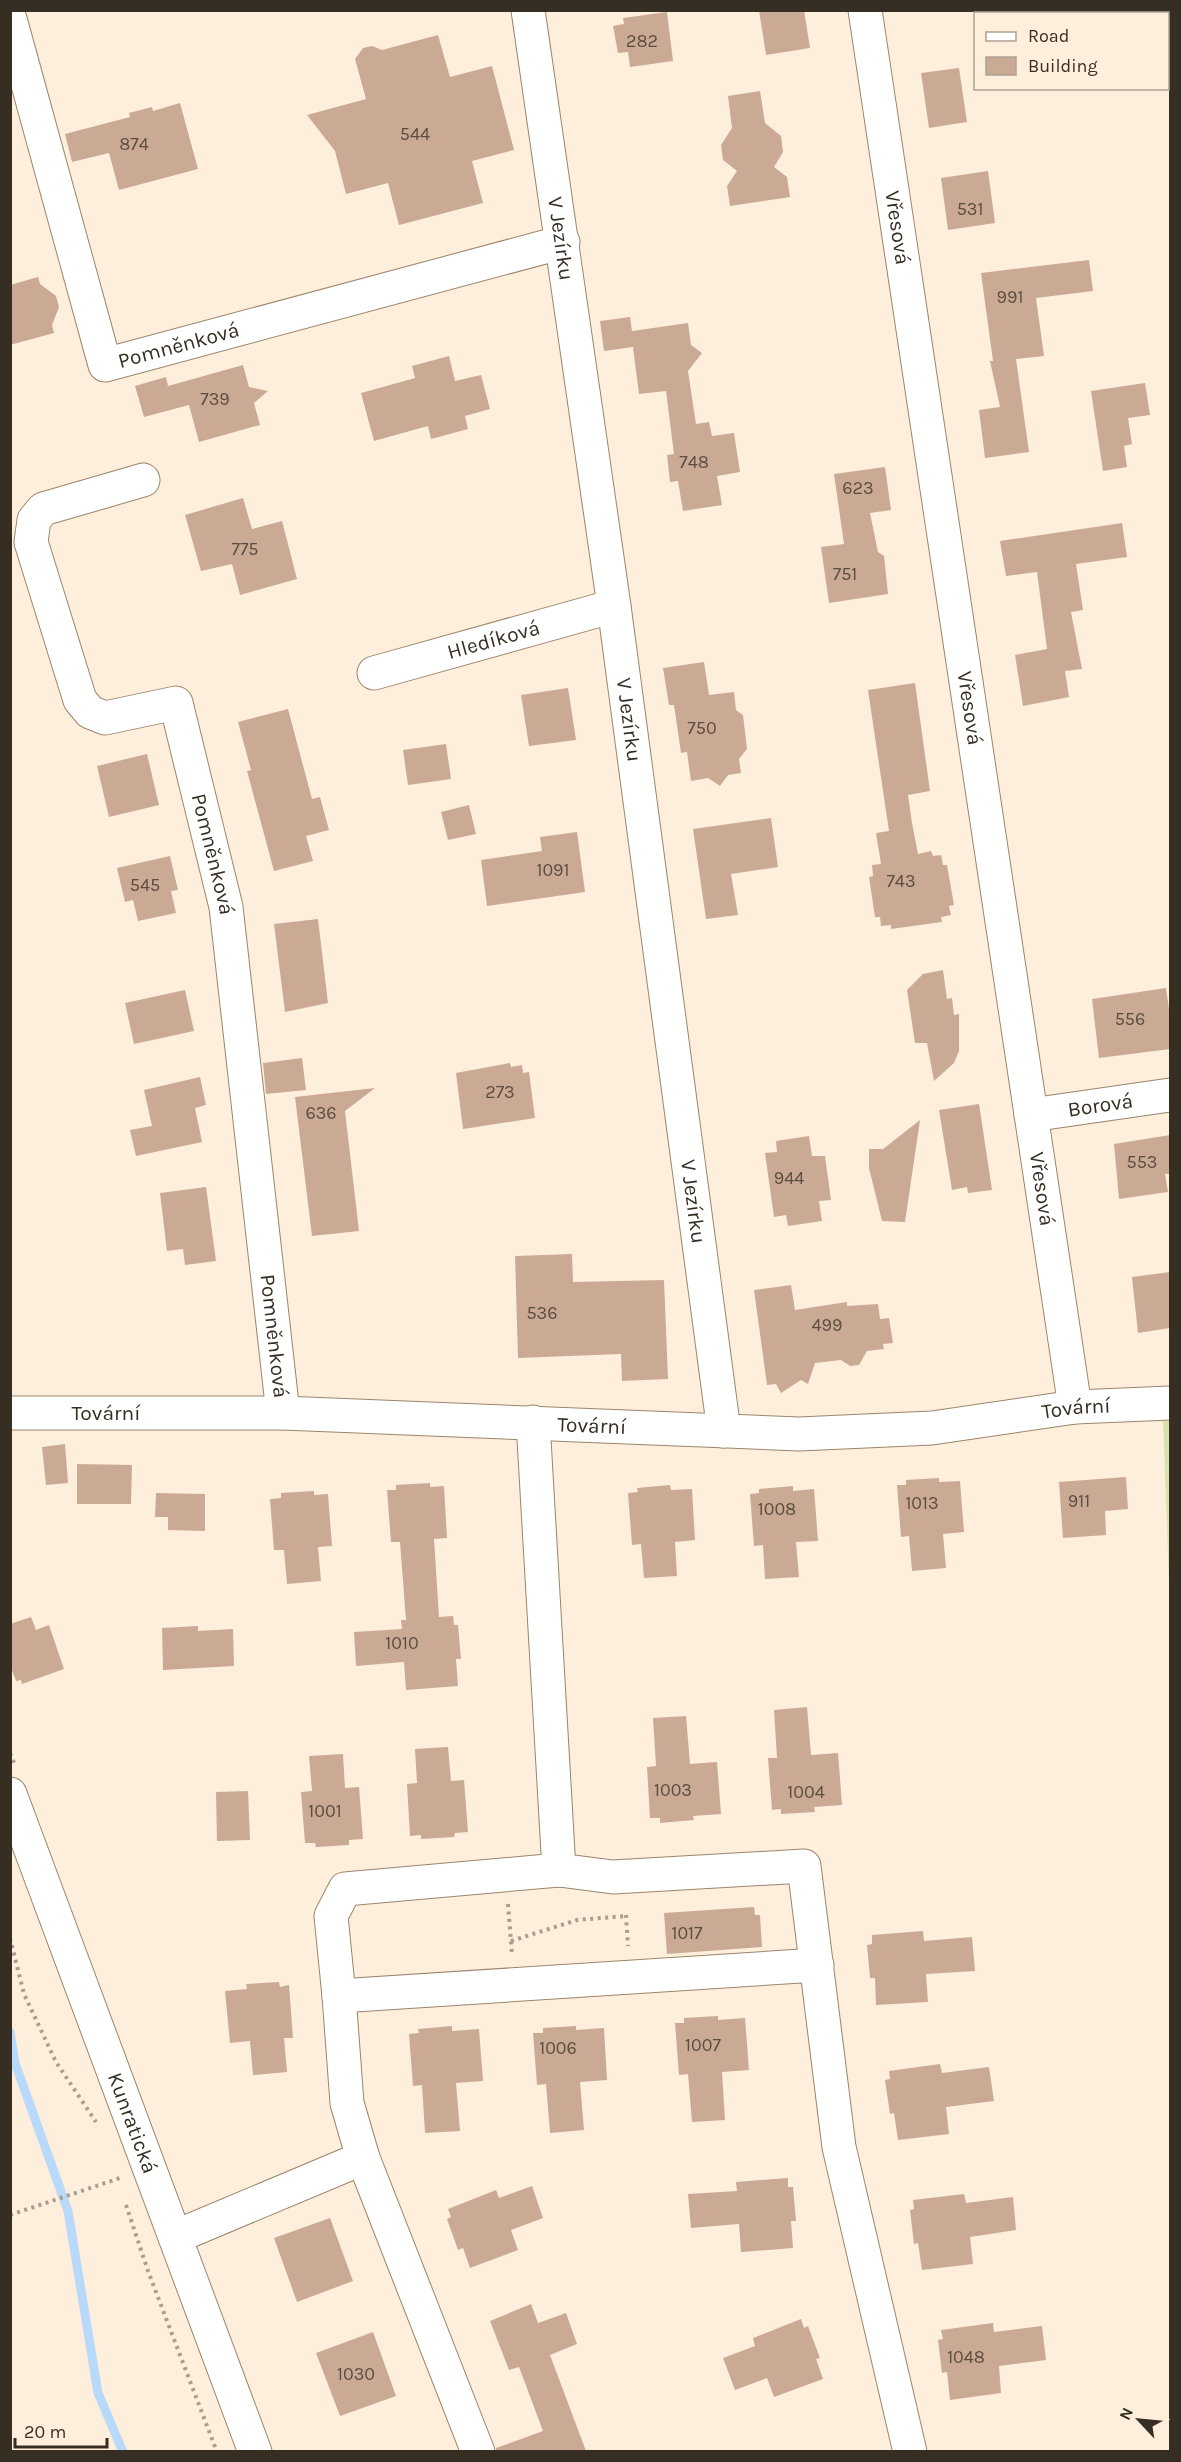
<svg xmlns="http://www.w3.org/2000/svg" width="1181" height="2462" font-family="Karla,sans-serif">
  <rect width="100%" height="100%" fill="#feefdd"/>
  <polygon fill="#dae1b0" points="1170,1419 1170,1609 1163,1420"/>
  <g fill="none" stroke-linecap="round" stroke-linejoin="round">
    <polyline stroke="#b8d9fa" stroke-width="9" points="10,2032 15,2063 68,2211 98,2393 123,2452"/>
  </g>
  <g fill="#caaa95">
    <polygon points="759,10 804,10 810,48 766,55"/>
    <polygon points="667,12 673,61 630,67 628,52 618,53 613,26 624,24 623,18"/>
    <polygon points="438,35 450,77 492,66 514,150 472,161 483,203 399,225 388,183 346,194 335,151 307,115 366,99 355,59 363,48 372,46 382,50"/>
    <polygon points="959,68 967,122 929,128 921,73"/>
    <polygon points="760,91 765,123 781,136 783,152 774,167 787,177 790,197 730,206 727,186 737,171 723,160 721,145 732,128 728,96"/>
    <polygon points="180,103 198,169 119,190 109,153 72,162 65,134 130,117 129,113 152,107 153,111"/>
    <polygon points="988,171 995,223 948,230 941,178"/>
    <polygon points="1089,260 1093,291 1036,298 1044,356 1016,359 1029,452 985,458 979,410 1000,407 990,361 993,361 981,273"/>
    <polygon points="38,277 40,284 56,296 59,307 52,325 54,333 10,345 10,285"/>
    <polygon points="630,317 632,331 688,323 691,345 702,353 688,371 696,424 709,422 712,436 734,433 740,472 717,476 722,505 683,511 678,481 670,482 667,455 674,454 666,391 639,394 633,347 604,351 600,321"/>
    <polygon points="449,356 455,381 481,375 490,409 465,416 468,429 431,439 428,426 374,441 361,393 415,378 412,366"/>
    <polygon points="243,365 249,387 268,391 254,403 260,425 199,442 189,405 144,417 135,386 166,377 168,386"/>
    <polygon points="1145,383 1150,415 1128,418 1132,444 1124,446 1127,467 1103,471 1091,391"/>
    <polygon points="885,467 891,510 870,513 878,552 884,556 888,594 829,603 821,547 844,544 834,474"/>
    <polygon points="243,498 252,529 282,521 297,579 240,595 232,564 201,571 185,515"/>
    <polygon points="1122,523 1127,557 1076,564 1083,610 1071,612 1082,669 1065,671 1069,697 1023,706 1015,655 1047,649 1037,572 1006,576 1000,541"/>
    <polygon points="704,662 709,695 734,692 736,710 743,715 747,749 739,759 741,773 728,775 720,786 708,778 691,781 687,752 681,753 674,705 669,705 663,668"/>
    <polygon points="915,683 930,791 908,795 912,823 918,854 931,851 933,856 941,855 943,865 947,865 954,905 949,906 951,915 941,917 942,922 891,929 891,925 881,926 880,917 875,917 869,877 873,876 872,865 881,864 876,833 889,831 868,690"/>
    <polygon points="568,688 576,740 529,746 521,695"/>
    <polygon points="288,709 312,799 320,797 329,830 306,836 313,861 274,871 247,771 251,770 238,722"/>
    <polygon points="446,744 451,779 408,785 403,750"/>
    <polygon points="147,754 159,805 109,817 97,766"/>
    <polygon points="469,805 476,834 448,840 441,812"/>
    <polygon points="771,818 778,867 731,874 738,915 706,919 693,829"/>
    <polygon points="577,832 585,892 487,906 481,860 542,851 540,837"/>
    <polygon points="170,856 178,890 171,891 176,913 138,921 133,900 125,902 117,868"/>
    <polygon points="318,919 328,1003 285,1012 274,924"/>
    <polygon points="943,970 947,999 952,998 954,1015 959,1014 959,1051 954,1063 934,1081 927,1043 915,1043 907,990 923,974"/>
    <polygon points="1166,988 1170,1016 1170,1049 1099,1058 1092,999"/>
    <polygon points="185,990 194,1031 134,1044 125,1003"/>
    <polygon points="302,1058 306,1090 266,1094 263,1063"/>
    <polygon points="510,1063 511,1067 522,1065 523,1073 529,1072 535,1118 463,1129 456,1073"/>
    <polygon points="200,1077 206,1105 195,1108 202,1142 136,1156 130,1130 152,1126 144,1090"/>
    <polygon points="375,1088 345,1111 359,1231 312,1236 295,1097"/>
    <polygon points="979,1104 992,1190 968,1193 967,1187 952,1190 939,1110"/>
    <polygon points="920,1120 905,1222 882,1221 869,1168 869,1149 883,1149"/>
    <polygon points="1170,1135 1170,1174 1165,1174 1168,1192 1119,1199 1114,1144"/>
    <polygon points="809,1136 812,1156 825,1156 831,1200 819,1201 822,1221 788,1226 786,1215 774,1217 765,1153 777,1152 776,1141"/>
    <polygon points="206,1187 216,1261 185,1265 183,1249 167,1251 160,1193"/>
    <polygon points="572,1254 573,1282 664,1280 668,1379 622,1381 621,1354 518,1358 515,1256"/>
    <polygon points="1170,1272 1170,1328 1138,1333 1132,1277"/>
    <polygon points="791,1285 795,1310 847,1302 847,1306 878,1304 880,1319 889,1318 893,1343 883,1344 884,1349 867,1351 859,1365 850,1366 841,1360 815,1363 808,1384 801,1380 781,1393 776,1384 767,1385 754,1290"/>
    <polygon points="65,1444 68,1483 46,1485 42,1447"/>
    <polygon points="77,1464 132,1465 131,1504 77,1504"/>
    <polygon points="1126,1477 1128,1509 1105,1511 1106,1535 1063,1538 1059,1482"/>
    <polygon points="939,1478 939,1482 960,1481 964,1532 943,1534 946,1568 912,1571 909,1536 901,1537 897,1485 906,1485 906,1480"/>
    <polygon points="430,1483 430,1487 444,1486 447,1538 434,1539 439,1617 453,1616 454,1625 458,1625 461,1659 456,1659 458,1686 406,1690 404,1662 356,1666 354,1632 402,1629 401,1620 406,1620 400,1542 391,1542 387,1490 396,1490 396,1485"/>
    <polygon points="670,1485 671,1490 692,1489 695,1540 675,1542 677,1576 644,1578 641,1544 632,1545 628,1493 638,1492 637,1488"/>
    <polygon points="793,1486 793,1491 814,1489 818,1541 796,1542 799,1577 765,1579 763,1545 754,1546 750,1494 759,1493 759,1489"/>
    <polygon points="314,1491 314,1495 328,1494 332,1546 318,1547 321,1581 287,1584 284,1550 274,1550 270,1499 281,1498 281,1493"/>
    <polygon points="156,1493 205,1494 205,1531 168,1530 168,1517 155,1517"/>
    <polygon points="31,1617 36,1630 49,1625 64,1669 22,1684 21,1680 16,1681 10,1665 10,1624"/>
    <polygon points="198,1626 198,1631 233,1629 234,1666 163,1670 162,1628"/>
    <polygon points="807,1707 811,1755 838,1753 842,1805 814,1807 815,1812 781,1814 781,1809 772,1810 768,1758 777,1758 774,1710"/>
    <polygon points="686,1716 690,1764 717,1762 721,1814 693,1816 694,1820 660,1823 660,1818 650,1818 647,1767 656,1766 653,1718"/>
    <polygon points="448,1747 451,1781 464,1780 468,1832 455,1833 454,1837 421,1839 421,1835 410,1836 407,1784 417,1783 415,1749"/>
    <polygon points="343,1754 345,1788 359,1787 363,1839 349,1840 349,1845 316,1847 315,1843 305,1843 301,1792 312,1791 309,1756"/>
    <polygon points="248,1791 250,1840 217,1841 216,1792"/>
    <polygon points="754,1907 755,1915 760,1915 762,1947 667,1954 664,1913"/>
    <polygon points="923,1931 924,1941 972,1937 975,1971 926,1974 928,2002 876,2005 875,1978 870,1978 867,1945 872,1944 872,1935"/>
    <polygon points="279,1982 280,1987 289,1985 293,2038 284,2038 287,2072 253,2075 250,2041 230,2043 225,1991 247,1989 246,1984"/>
    <polygon points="718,2016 718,2020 745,2018 749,2070 722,2072 725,2120 692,2122 688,2074 679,2075 675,2023 684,2023 684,2018"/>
    <polygon points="452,2026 452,2031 479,2029 483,2081 456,2083 460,2131 425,2133 422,2085 413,2086 409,2034 419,2033 418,2029"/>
    <polygon points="576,2026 576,2030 604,2028 607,2080 580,2082 584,2130 550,2133 546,2084 537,2085 533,2033 543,2033 543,2028"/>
    <polygon points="940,2064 942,2073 989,2067 994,2101 946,2107 949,2134 898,2140 894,2113 890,2114 885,2080 890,2079 889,2071"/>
    <polygon points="788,2178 788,2187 793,2187 796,2221 791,2221 793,2248 741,2252 739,2224 691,2228 688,2194 737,2191 736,2182"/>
    <polygon points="532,2186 543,2218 511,2230 518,2250 470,2268 463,2248 458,2250 447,2219 451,2217 448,2209 496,2190 499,2198"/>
    <polygon points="964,2194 966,2203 1013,2197 1016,2230 970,2237 973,2264 922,2270 918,2243 914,2244 910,2210 914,2209 913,2200"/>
    <polygon points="330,2218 353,2281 297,2302 274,2238"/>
    <polygon points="531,2304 538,2323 566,2313 577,2344 550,2355 586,2451 496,2451 496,2448 543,2431 519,2367 509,2370 490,2321"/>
    <polygon points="801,2319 804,2328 808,2326 820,2358 816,2359 823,2379 774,2397 767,2378 735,2390 723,2358 755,2346 753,2338"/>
    <polygon points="993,2323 994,2332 1042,2326 1046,2360 999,2366 1001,2393 950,2400 947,2372 942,2373 938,2340 943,2339 941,2330"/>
    <polygon points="373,2332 396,2396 340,2416 316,2353"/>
  </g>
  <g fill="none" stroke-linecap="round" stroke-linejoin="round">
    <defs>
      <g id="minor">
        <path id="s1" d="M528,10L614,606L724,1431"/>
        <path id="s2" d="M865,10L1075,1407"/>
        <path id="s3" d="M10,19L105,365L563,242"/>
        <path id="s4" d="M143,480L43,509L34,520L31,542L80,700L90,712L105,718L176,703L226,907L283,1413"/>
        <path id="s5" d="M374,673L614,606"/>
        <path id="s6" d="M1031,1115L1170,1095"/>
        <path id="s7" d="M10,1413H283L799,1434L932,1428L1075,1407L1170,1403"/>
        <polyline points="533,1422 559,1870 613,1877 804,1866 839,2147 910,2452"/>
        <path id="s8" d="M10,1794L255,2452"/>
        <polyline points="559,1870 345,1889 331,1916 339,1996 817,1965"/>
        <polyline points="339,1996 347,2103 363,2158 478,2452"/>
        <polyline points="175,2237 363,2158"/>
      </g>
    </defs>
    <use href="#minor" stroke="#9b856a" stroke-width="35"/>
    <g stroke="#a99d8e" stroke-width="4" stroke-dasharray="3 4.5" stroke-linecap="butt">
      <polyline points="10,1753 15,1765"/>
      <polyline points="508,1904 512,1954"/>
      <polyline points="626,1915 628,1946"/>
      <polyline points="10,1938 24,1994 56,2062 96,2122"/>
      <polyline points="511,1941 577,1920 626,1916"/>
      <polyline points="126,2205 148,2271 217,2452"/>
      <polyline points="10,2215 120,2178"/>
    </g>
    <use href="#minor" stroke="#fff" stroke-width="33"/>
  </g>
  <g text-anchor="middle" stroke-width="4.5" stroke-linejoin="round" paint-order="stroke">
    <g font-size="18" fill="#5c4d40">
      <text x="642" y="47">282</text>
      <text x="415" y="140">544</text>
      <text x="134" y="150">874</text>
      <text x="970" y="215">531</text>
      <text x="1010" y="303">991</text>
      <text x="215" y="405">739</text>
      <text x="694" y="468">748</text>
      <text x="858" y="494">623</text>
      <text x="245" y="555">775</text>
      <text x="845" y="580">751</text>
      <text x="702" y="734">750</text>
      <text x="553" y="876">1091</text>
      <text x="901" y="887">743</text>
      <text x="145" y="891">545</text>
      <text x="1130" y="1025">556</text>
      <text x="500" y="1098">273</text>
      <text x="321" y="1119">636</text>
      <text x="1142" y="1168">553</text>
      <text x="789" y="1184">944</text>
      <text x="542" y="1319">536</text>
      <text x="827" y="1331">499</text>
      <text x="1079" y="1507">911</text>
      <text x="922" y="1509">1013</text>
      <text x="777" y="1515">1008</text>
      <text x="402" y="1649">1010</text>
      <text x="673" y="1796">1003</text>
      <text x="806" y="1798">1004</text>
      <text x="325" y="1817">1001</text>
      <text x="687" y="1939">1017</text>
      <text x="703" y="2051">1007</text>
      <text x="558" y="2054">1006</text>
      <text x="966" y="2363">1048</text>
      <text x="356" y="2380">1030</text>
    </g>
    <g font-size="21" fill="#372e23" stroke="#feefdd">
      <text dy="7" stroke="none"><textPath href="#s2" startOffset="220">Vřesová</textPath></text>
      <text dy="7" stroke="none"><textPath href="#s1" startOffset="231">V Jezírku</textPath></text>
      <text dy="7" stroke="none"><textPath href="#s3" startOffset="435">Pomněnková</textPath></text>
      <text dy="7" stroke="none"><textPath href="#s5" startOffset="124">Hledíková</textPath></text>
      <text dy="7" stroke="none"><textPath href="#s2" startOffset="706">Vřesová</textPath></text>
      <text dy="7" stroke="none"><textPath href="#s1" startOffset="717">V Jezírku</textPath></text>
      <text dy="7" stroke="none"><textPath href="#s4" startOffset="566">Pomněnková</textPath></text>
      <text dy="7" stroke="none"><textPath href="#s6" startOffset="70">Borová</textPath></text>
      <text dy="7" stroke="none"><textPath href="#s2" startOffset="1192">Vřesová</textPath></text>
      <text dy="7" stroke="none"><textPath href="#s1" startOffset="1203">V Jezírku</textPath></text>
      <text dy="7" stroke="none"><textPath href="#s4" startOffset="1052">Pomněnková</textPath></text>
      <text dy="7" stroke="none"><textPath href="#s7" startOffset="1068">Tovární</textPath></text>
      <text dy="7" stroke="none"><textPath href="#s7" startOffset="96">Tovární</textPath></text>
      <text dy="7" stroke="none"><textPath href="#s7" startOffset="582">Tovární</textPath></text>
      <text dy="7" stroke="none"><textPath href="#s8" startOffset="351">Kunratická</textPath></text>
    </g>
  </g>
  <rect width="1181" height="2462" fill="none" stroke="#372e23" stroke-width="24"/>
  <rect x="974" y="12" width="195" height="78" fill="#feefdd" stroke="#aea293" stroke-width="1.5"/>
  <rect x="986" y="32" width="30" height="9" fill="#ffffff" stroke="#aea293" stroke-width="1.5"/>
  <text x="1028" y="42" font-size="18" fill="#372e23">Road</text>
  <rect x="986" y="57" width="30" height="18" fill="#caaa95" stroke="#aea293" stroke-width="1.5"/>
  <text x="1028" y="72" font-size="18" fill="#372e23">Building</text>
  <g transform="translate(1139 2420) rotate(296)" stroke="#feefdd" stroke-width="4.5" paint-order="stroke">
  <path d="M0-4.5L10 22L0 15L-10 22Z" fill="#372e23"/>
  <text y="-9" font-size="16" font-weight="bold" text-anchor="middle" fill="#372e23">N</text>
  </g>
  <path d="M15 2438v9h92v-9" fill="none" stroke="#372e23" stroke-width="3"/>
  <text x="24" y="2438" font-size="18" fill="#372e23" stroke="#feefdd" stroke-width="4.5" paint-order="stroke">20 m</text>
</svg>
